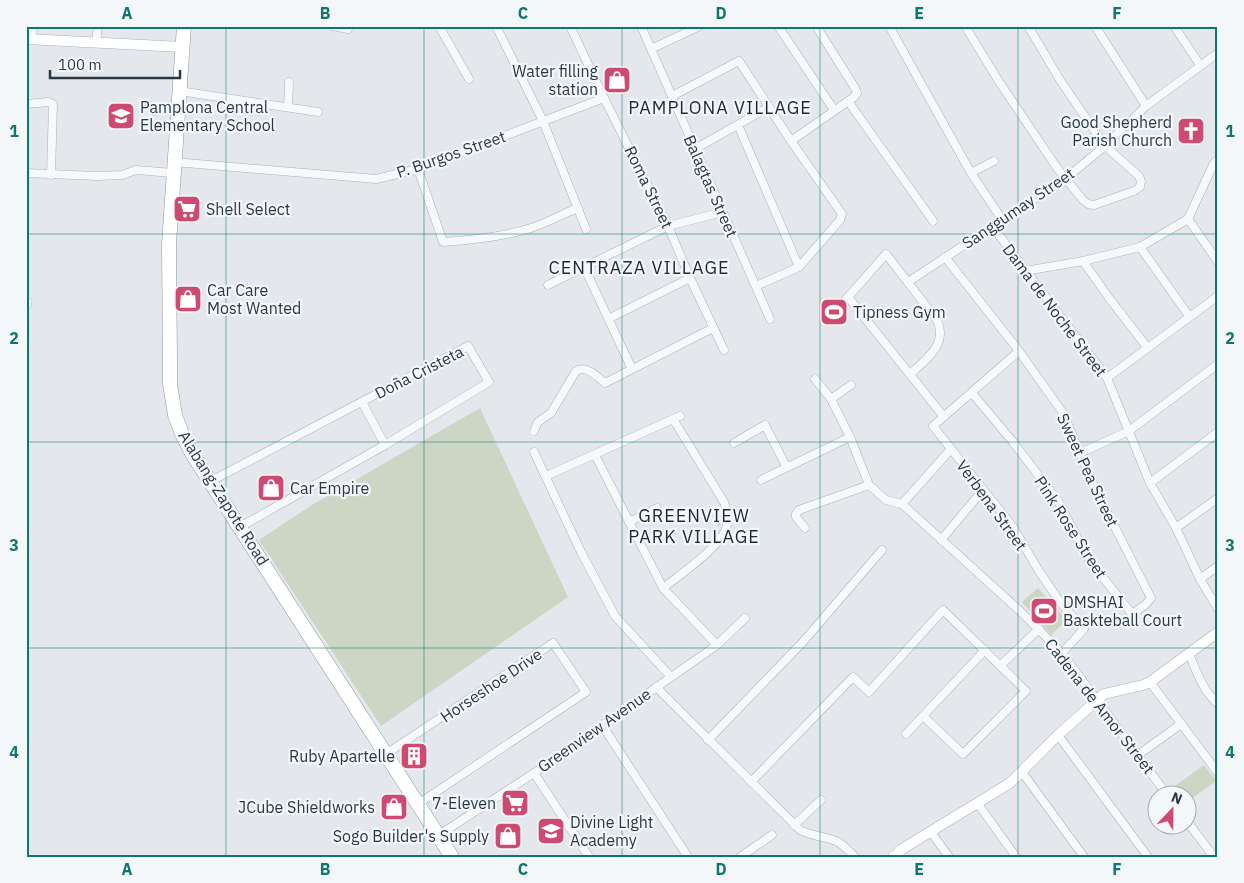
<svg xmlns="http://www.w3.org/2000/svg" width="1244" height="883" font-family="'IBM Plex Sans',sans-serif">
  <rect width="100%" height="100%" fill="#e4e8ec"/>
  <g fill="#ccd6c5">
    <polygon points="480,408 568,597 381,726 259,540 312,505"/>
    <polygon points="1038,588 1067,620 1051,635 1022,602"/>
    <polygon points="1204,765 1216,781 1187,802 1186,796 1178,795 1172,788"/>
  </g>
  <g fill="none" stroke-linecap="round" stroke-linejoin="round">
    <defs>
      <g id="street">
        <polyline points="333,26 348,29"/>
        <polyline points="439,26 469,79"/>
        <polyline points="496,26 543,121 586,229"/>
        <polyline points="570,26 604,98 668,226 690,278 724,350"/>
        <polyline points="641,26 770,319"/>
        <polyline points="778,26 834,110"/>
        <polyline points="889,26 971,173 1003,221"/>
        <polyline points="965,26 998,80 1057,168 1083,200 1088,204 1094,205 1134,191 1140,187 1141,181 1139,176 1105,146 1060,80 1028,26"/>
        <polyline points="1095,26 1146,106"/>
        <polyline points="1174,26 1200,65"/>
        <polyline points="32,39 33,26"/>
        <polyline points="96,42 98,26"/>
        <polyline points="651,49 700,26"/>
        <polyline points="179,91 318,112"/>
        <polyline points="672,96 739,61 791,141 842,214 840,220 799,267 756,286"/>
        <polyline points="848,101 933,221"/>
        <polyline points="26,104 49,102 53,104 51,175"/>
        <polyline points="288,107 289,82"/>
        <polyline points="738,125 799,267"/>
        <polyline points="791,141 854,97 857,93 855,88 816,26"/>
        <polyline points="695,149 769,107"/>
        <polyline points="174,162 376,179 418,169 604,98"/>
        <path d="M418,169L443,242C473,240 503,237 531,228C547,223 562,214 578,208"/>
        <polyline points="26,173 97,176 122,175 136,170 173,173"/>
        <polyline points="971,173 994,161"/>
        <polyline points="1188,219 1218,262"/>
        <polyline points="993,227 1107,378 1150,483 1176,528 1200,579 1218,609"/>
        <polyline points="1140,247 1189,316"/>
        <polyline points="945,257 1019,351 1063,413 1096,490 1151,598 1145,605 1132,614 1089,560 1058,501 1013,442 972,393"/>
        <polyline points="1083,261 1109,298 1147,347"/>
        <polyline points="584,267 632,369"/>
        <polyline points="1025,271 1083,261 1140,247 1188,219 1214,163 1218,160"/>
        <polyline points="908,282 1065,179 1105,146 1146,106 1218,53"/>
        <polyline points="548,285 668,226 723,212"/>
        <polyline points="848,297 944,417"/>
        <path d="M841,305L886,254L937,320C948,344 927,359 910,374"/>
        <polyline points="608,319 690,278"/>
        <polyline points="1019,351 933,426 1013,527 1039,571 1060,602 1084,629 1062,653"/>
        <polyline points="1107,378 1218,296"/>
        <polyline points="815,379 831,399 850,437 869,485 886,500 902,504 1019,610 1062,653 1168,796"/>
        <polyline points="831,399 851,385"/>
        <polyline points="362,402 385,445"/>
        <path d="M534,431L538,422L551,413L576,371C587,365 596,376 605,383L713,328"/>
        <polyline points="734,443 765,425 786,466"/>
        <polyline points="534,452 581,552 615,616 671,677"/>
        <polyline points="1080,453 1129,431 1218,364"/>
        <polyline points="595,455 663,588 717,645"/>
        <polyline points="546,476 680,416"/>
        <polyline points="761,480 850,437"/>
        <polyline points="211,481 468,346 489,382 385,445 240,527"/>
        <polyline points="1150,483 1218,432"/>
        <polyline points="902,504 951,449"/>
        <polyline points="629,522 657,508"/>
        <polyline points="805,528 796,517 796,514 799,510 869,485"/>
        <polyline points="1176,528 1218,498"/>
        <polyline points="941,540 983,490"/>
        <polyline points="1200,579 1218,566"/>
        <path d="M663,588C681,574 718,549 726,529C729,519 727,511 724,502L673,419"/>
        <path d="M1189,654C1197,672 1203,691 1218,704"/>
        <polyline points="1001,665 1039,629"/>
        <polyline points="1150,682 1218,773"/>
        <path d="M656,687L800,830C811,836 824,836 836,841C843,844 849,851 855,857"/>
        <polyline points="602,725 688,857"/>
        <polyline points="906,734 985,650"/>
        <polyline points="1058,735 1148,857"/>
        <polyline points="708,740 802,643 882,550"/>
        <polyline points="386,754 553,643 586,692 418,804"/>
        <polyline points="1138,755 1181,724"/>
        <polyline points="1022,772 1084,857"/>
        <polyline points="534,773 589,857"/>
        <polyline points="751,782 853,677 869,692 943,610 1026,691 963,754 923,716"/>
        <polyline points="978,804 1016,857"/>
        <polyline points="1186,820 1214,857"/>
        <polyline points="794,825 821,800"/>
        <polyline points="931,832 949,857"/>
        <polyline points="439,835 534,773 717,645 745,618"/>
        <polyline points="740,857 772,835"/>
      </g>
      <g id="secondary">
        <polyline points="26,39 182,47"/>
        <polyline points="26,302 26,305"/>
        <polyline points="893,857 902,849 1010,783 1058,735 1104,694 1143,685 1150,682 1218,632"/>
      </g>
      <polyline id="highway" points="184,26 169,244 170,362 170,384 175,415 182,434 193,455 452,857"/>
    </defs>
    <use href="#street" stroke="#a9b0b6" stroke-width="9"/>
    <use href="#secondary" stroke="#a9b0b6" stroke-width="11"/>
    <use href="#highway" stroke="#8b98a2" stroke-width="15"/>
    <use href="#street" stroke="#f7f8fa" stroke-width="8"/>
    <use href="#secondary" stroke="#fff" stroke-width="10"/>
    <use href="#highway" stroke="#fff" stroke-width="14"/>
  </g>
  <path fill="none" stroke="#0f766e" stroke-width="1" stroke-opacity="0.55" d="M226,26V857M424,26V857M622,26V857M820,26V857M1018,26V857M26,234H1218M26,442H1218M26,648H1218"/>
  <defs>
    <symbol id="shop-square" viewBox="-11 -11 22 22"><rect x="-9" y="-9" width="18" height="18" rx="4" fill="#cf4a72" stroke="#f4f7f9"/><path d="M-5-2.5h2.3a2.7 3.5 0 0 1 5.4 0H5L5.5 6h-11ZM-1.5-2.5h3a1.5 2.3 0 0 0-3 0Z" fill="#fff"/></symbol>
    <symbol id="school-square" viewBox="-11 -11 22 22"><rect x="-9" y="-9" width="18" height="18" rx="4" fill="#cf4a72" stroke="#f4f7f9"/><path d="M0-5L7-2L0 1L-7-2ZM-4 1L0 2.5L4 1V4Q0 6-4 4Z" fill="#fff"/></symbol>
    <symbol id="church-square" viewBox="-11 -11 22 22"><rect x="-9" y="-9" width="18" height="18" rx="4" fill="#cf4a72" stroke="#f4f7f9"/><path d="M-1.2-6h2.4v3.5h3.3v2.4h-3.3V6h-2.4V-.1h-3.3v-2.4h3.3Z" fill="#fff"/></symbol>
    <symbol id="supermarket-square" viewBox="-11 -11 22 22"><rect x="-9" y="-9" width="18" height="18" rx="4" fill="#cf4a72" stroke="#f4f7f9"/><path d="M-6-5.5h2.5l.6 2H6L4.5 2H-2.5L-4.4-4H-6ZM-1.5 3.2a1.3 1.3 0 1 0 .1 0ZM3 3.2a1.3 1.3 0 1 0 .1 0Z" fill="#fff"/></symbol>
    <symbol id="stadium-square" viewBox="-11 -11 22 22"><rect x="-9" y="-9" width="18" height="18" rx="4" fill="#cf4a72" stroke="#f4f7f9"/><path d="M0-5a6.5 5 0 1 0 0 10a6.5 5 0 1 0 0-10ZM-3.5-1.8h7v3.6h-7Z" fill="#fff"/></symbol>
    <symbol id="building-square" viewBox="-11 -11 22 22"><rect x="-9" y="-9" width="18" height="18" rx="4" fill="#cf4a72" stroke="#f4f7f9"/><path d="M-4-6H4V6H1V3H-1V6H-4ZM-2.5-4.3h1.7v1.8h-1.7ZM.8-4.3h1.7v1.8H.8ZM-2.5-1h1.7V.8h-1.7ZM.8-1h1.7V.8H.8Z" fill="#fff"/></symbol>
  </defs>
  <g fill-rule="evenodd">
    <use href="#shop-square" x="601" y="64" width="32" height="32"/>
    <use href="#school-square" x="105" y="100" width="32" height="32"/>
    <use href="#church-square" x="1175" y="115" width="32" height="32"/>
    <use href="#supermarket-square" x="171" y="193" width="32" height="32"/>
    <use href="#shop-square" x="172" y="283" width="32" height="32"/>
    <use href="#stadium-square" x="818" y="296" width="32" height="32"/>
    <use href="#shop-square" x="255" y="472" width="32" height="32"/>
    <use href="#stadium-square" x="1028" y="595" width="32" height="32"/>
    <use href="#building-square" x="398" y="740" width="32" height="32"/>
    <use href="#supermarket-square" x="499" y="787" width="32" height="32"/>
    <use href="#shop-square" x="378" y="791" width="32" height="32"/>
    <use href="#school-square" x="535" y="815" width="32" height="32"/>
    <use href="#shop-square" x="492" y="820" width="32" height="32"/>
  </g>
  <g text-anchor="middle" stroke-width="4.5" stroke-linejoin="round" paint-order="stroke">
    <g font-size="16" fill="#2b3844" stroke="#f4f7f9" text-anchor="start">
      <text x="598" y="77" text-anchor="end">Water filling<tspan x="598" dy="18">station</tspan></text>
      <text x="140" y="113">Pamplona Central<tspan x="140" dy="18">Elementary School</tspan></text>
      <text x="1172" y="128" text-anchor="end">Good Shepherd<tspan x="1172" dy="18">Parish Church</tspan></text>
      <text x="206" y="215">Shell Select</text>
      <text x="207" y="296">Car Care<tspan x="207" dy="18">Most Wanted</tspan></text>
      <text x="853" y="318">Tipness Gym</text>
      <text x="290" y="494">Car Empire</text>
      <text x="1063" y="608">DMSHAI<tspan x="1063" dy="18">Baskteball Court</tspan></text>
      <text x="395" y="762" text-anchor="end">Ruby Apartelle</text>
      <text x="496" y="809" text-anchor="end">7-Eleven</text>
      <text x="375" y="813" text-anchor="end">JCube Shieldworks</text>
      <text x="570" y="828">Divine Light<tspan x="570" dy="18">Academy</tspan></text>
      <text x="489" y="842" text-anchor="end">Sogo Builder's Supply</text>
    </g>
    <g font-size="16" fill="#2b3844" stroke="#f4f7f9">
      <text transform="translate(451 154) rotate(-19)" y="6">P. Burgos Street</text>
      <text transform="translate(711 186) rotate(66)" y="6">Balagtas Street</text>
      <text transform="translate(649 187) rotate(64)" y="6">Roma Street</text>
      <text transform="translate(1018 208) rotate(-34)" y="6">Sanggumay Street</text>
      <text transform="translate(1055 310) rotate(53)" y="6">Dama de Noche Street</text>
      <text transform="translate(419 372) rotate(-27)" y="6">Doña Cristeta</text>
      <text transform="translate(1088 470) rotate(65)" y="6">Sweet Pea Street</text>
      <text transform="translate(224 498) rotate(58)" y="6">Alabang-Zapote Road</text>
      <text transform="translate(992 505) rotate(54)" y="6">Verbena Street</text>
      <text transform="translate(1071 527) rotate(57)" y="6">Pink Rose Street</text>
      <text transform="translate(491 685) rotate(-34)" y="6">Horseshoe Drive</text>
      <text transform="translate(1100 706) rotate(52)" y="6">Cadena de Amor Street</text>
      <text transform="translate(594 730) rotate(-35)" y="6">Greenview Avenue</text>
    </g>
    <g font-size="18" letter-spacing="1" fill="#1d2935" stroke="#f4f7f9">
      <text x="720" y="114">PAMPLONA VILLAGE</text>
      <text x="639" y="274">CENTRAZA VILLAGE</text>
      <text x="694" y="522">GREENVIEW<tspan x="694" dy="21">PARK VILLAGE</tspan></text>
    </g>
  </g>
  <rect width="1244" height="883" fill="none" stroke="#f4f7f9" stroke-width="55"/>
  <g transform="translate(1172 810) rotate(22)"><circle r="24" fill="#f4f7f9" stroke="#a4abb1"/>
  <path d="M0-4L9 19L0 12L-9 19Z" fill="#cf4a72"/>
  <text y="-8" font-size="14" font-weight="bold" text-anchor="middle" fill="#2b3844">N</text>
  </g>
  <path d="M50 70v8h130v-8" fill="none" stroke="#2b3844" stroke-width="2.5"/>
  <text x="58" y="70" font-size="15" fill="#2b3844" stroke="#f4f7f9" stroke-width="4" paint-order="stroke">100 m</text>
  <rect x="28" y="28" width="1188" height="828" fill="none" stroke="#0f766e" stroke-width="2"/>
  <g font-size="16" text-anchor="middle" font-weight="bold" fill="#0f766e">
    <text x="127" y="19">A</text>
    <text x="325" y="19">B</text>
    <text x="523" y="19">C</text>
    <text x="721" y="19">D</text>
    <text x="919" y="19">E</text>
    <text x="1117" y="19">F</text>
    <text x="14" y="137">1</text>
    <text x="1230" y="137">1</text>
    <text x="14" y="344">2</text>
    <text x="1230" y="344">2</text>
    <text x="14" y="551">3</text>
    <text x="1230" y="551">3</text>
    <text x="14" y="758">4</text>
    <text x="1230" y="758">4</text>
    <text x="127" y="875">A</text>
    <text x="325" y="875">B</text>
    <text x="523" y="875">C</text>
    <text x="721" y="875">D</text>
    <text x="919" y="875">E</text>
    <text x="1117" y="875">F</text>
  </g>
</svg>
